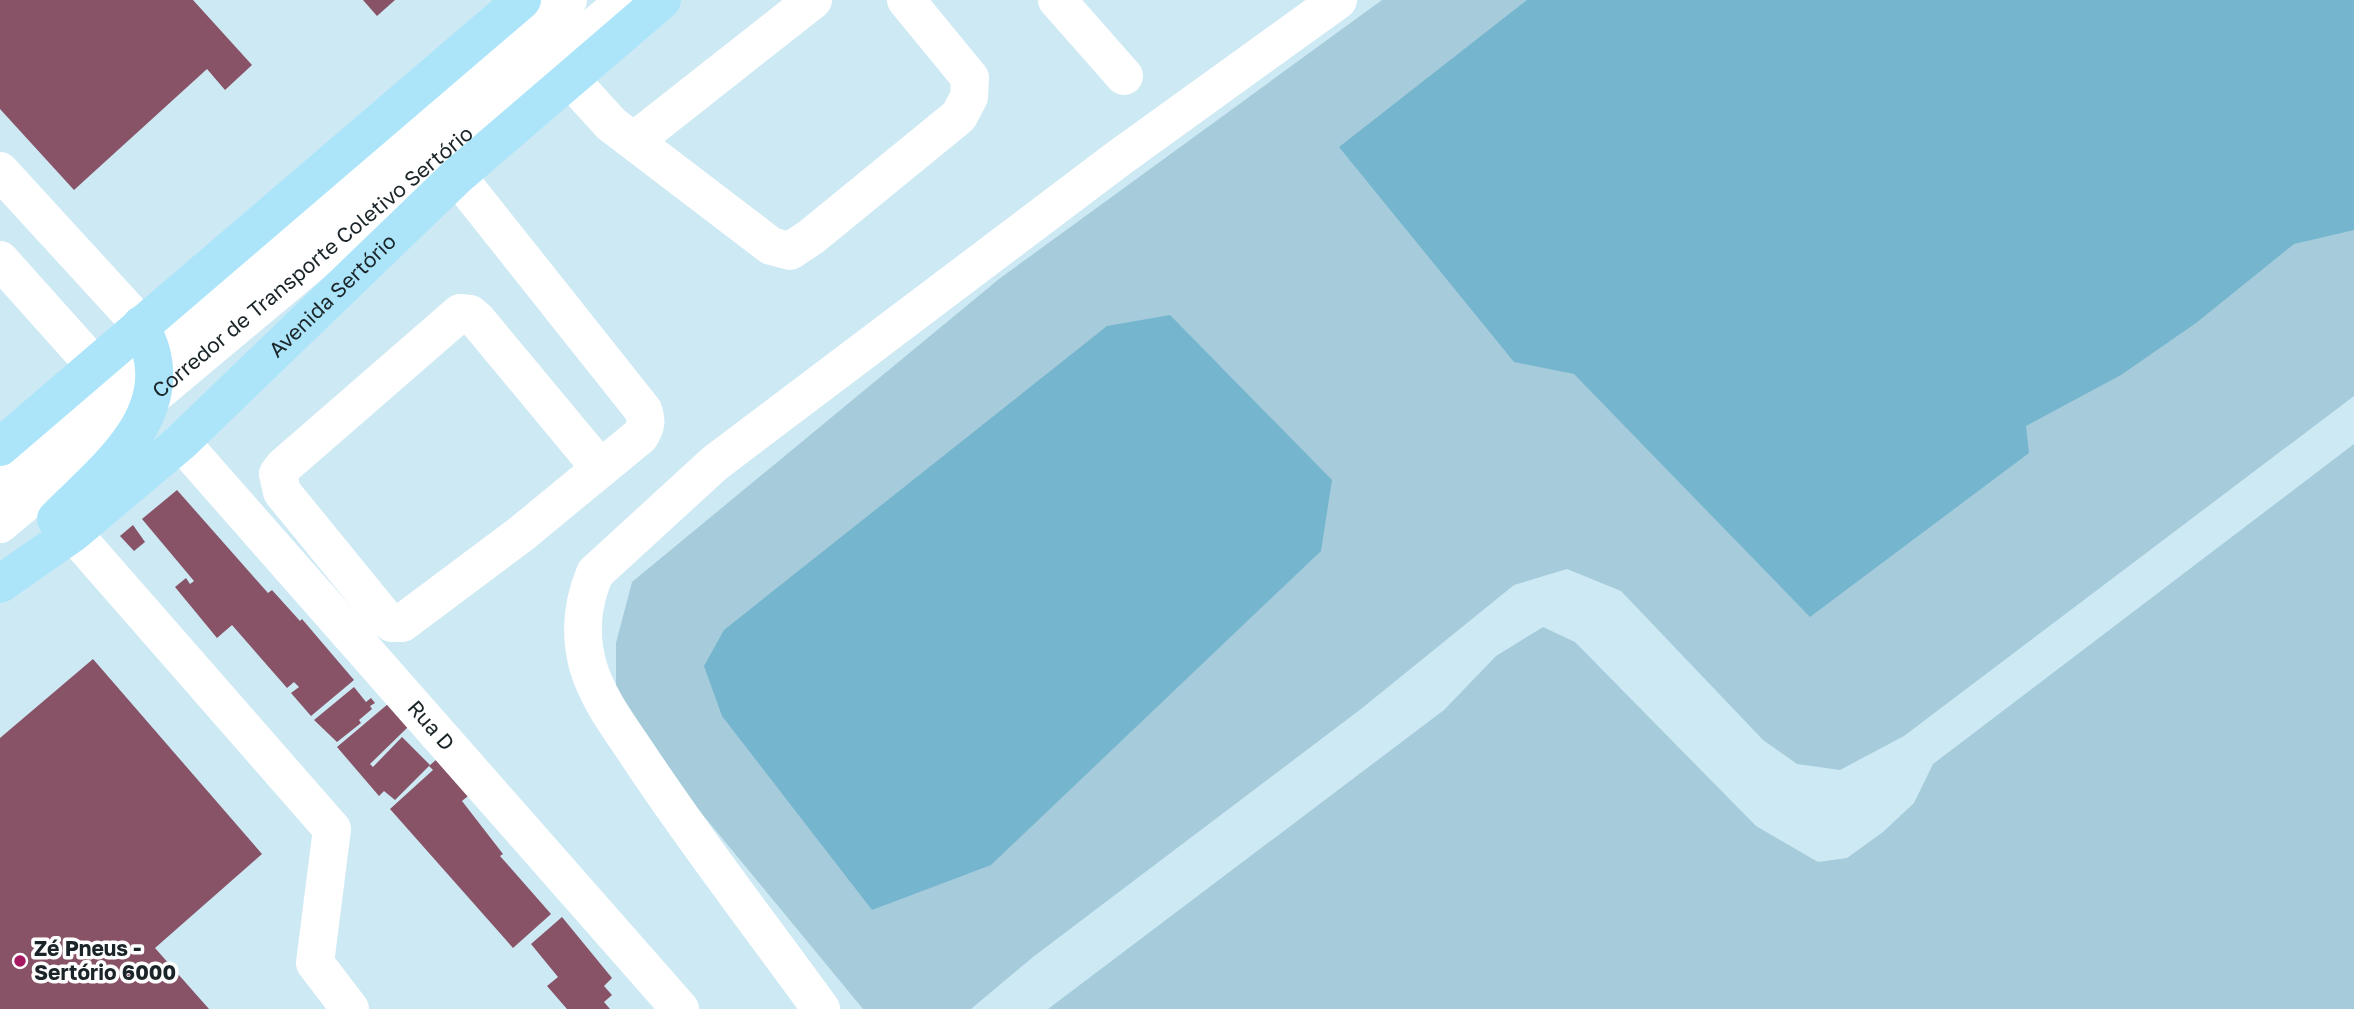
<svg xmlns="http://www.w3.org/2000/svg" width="2354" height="1009" font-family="'Golos Text',sans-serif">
  <rect width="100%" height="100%" fill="#cde9f4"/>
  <g fill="#a6ccdc">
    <polygon points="1382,0 2354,0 2354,396 1904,736 1840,770 1797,764 1763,740 1621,591 1567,569 1514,585 1361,709 1033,957 971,1009 863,1009 698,809 616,690 616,643 632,582 999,279"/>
    <polygon points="2354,444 2354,1009 1048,1009 1444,710 1496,656 1543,627 1575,642 1756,826 1818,862 1847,858 1883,832 1914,803 1933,764"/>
  </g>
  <g fill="#75b5ce">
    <polygon points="1527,0 2354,0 2354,230 2294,244 2196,323 2121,375 2026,426 2029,453 1810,617 1574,374 1514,362 1339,147"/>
    <polygon points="1170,315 1332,480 1321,551 991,865 872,910 722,716 704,666 724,630 1107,326"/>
  </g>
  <g fill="#885367">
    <polygon points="0,0 193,0 252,65 225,90 207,69 74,190 0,109"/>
    <polygon points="363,0 395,0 377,16"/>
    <polygon points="177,490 268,593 272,590 300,621 302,619 354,680 311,716 291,693 299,687 294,682 287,688 232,625 217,638 175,587 186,578 190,584 194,581 142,519"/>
    <polygon points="133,525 145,542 134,551 120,536"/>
    <polygon points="93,659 262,854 155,948 209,1009 0,1009 0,738"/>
    <polygon points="354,687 366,702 371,698 375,703 370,706 372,709 359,720 361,723 337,742 314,720"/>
    <polygon points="388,704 408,727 370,764 373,767 402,737 430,765 395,800 384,791 379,796 337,747"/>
    <polygon points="437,759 468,796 462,801 503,854 500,856 551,914 513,948 390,809 433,770 429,766"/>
    <polygon points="562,917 612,978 604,986 612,995 604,1002 610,1009 567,1009 547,986 558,977 531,944"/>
  </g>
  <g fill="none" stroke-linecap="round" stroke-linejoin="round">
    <g stroke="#fff" stroke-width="38">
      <polyline points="1057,0 1124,76"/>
      <polyline points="570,79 611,124 771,246 790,251 811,237 959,116 969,97 970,78 906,0"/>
      <polyline points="634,141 813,0"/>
      <polyline points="0,171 141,325"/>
      <path d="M457,176L643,410C647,421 646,427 640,436L521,534L402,623H392L384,617L282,492L278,474L284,466L460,313L470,314L477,320L600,468"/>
      <polyline points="0,260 94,365"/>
      <path id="s1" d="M181,442L680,1009"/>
      <polyline points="0,483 568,0"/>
      <path id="s2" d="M0,524L626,0"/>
      <polyline points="73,533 332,829 315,963 350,1009"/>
      <path d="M821,1009C761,926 697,844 640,758C621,729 598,700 588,666C579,633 582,604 595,573L715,463L1119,158L1338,0"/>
    </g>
    <g stroke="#ace5fa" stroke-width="38">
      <polyline points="0,447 522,0"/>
      <path d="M56,519C98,476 168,424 152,355C150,345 144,334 141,325"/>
      <path id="s3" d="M0,584L73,533L181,442L457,176L662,0"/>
    </g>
  </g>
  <circle fill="#a51a61" stroke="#fff" stroke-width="2.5" cx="20" cy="961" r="7"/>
  <g text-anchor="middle" stroke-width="7" stroke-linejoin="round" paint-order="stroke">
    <g font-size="21" fill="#1b2529" stroke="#fff">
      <text dy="7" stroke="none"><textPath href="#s2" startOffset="408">Corredor de Transporte Coletivo Sertório</textPath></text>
      <text dy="7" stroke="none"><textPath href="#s3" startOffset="441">Avenida Sertório</textPath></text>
      <text dy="7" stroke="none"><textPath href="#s1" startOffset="378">Rua D</textPath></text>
    </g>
    <g font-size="21" font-weight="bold" fill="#1b2529" stroke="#fff" text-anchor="start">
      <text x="34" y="956">Zé Pneus -<tspan x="34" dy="24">Sertório 6000</tspan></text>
    </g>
  </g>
</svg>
